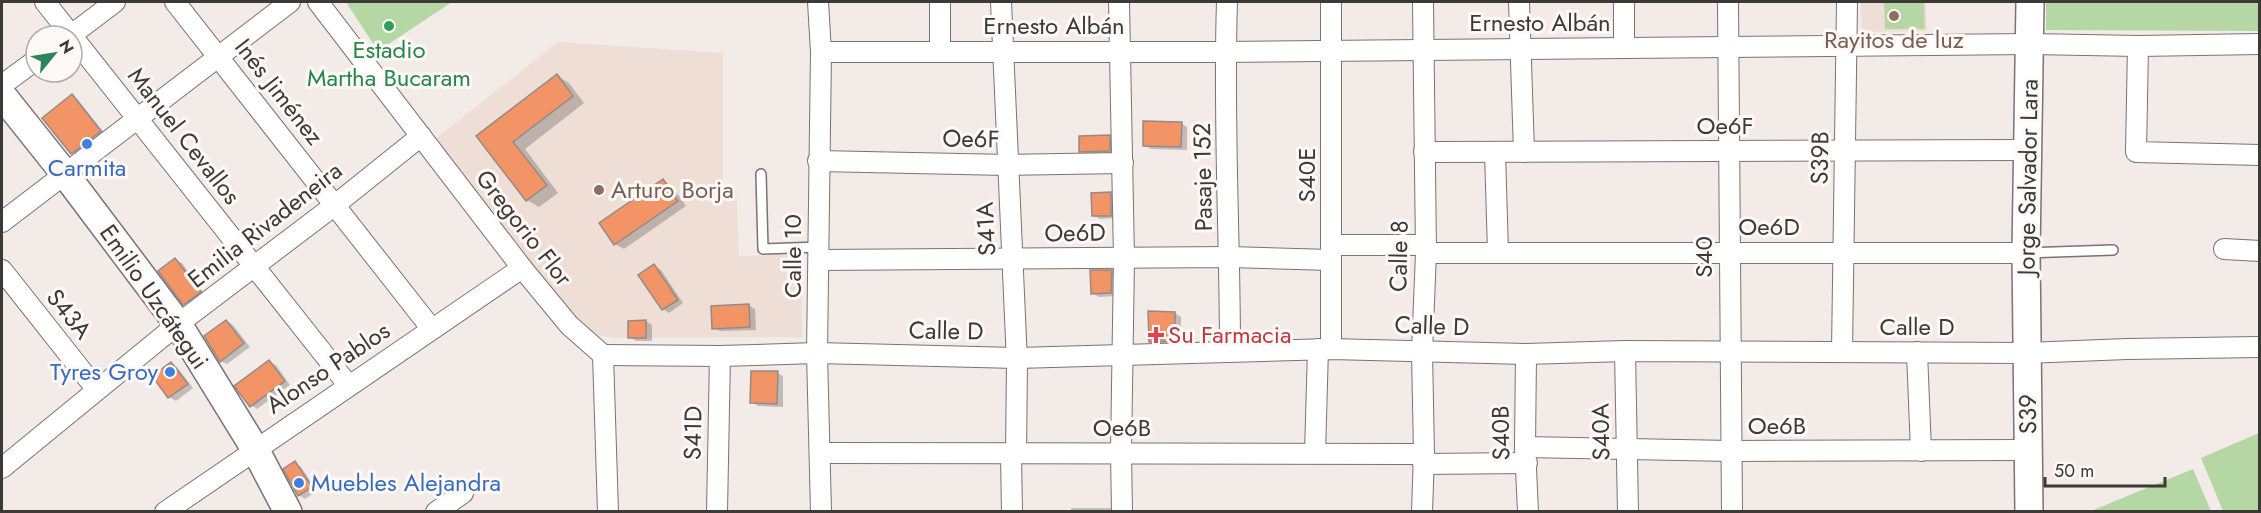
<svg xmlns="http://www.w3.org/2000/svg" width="2261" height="513" font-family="Jost,sans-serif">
  <rect width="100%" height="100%" fill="#f3ebe7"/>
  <g fill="#eeded6">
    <polygon points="1861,2 1926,2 1927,31 1862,32"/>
    <polygon points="558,42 723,53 723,190 736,189 739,256 801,254 802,337 616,338 595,335 580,328 435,139"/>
  </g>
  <g fill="#b5d7a3">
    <polygon points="346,2 452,2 378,51"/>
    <polygon points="1884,2 1924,2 1925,29 1885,29"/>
    <polygon points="2046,2 2259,2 2259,31 2046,30"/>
    <polygon points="2259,433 2259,511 2223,511 2201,458"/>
    <polygon points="2193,469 2211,511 2091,511"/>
  </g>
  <g fill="#0003">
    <polygon points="557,76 569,83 584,103 525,149 558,193 539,207 527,200 478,136"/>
    <polygon points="72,96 78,100 106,135 78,157 72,153"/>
    <polygon points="1181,123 1187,127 1187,150 1151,149 1145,146"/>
    <polygon points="1109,137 1115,140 1116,154 1087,154 1081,151"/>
    <polygon points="663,181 672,186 686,206 624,249 615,244"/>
    <polygon points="1110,194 1117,197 1117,218 1100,219 1094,216"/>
    <polygon points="175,260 182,263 206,296 191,307 184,304"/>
    <polygon points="654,266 661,270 683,303 669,313 663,309"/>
    <polygon points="1111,271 1118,275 1117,296 1099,297 1093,293"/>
    <polygon points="748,305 755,309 756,330 720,331 714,328"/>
    <polygon points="1175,313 1181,317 1181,344 1156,345 1150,341"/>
    <polygon points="227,321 233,325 250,347 227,364 221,361"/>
    <polygon points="646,321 652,325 652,341 636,341 630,337"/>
    <polygon points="269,362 276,365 290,385 257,409 251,405"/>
    <polygon points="171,363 177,367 193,388 176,401 169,397 154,376"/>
    <polygon points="777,373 783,376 783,407 758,406 752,402"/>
    <polygon points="295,463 301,467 317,491 305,499 299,495 285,469"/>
    <polygon points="1071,508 1110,508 1116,511 1071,512"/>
  </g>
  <g fill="#f29466" stroke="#938b87" stroke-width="1.5">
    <polygon points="557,74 573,96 513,142 547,185 526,201 476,136"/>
    <polygon points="72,94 101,131 71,154 42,118"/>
    <polygon points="1143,121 1182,122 1181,147 1143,146"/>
    <polygon points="1110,135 1110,151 1079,152 1079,136"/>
    <polygon points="663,179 678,201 614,245 599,223"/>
    <polygon points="1111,192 1111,216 1092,216 1091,193"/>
    <polygon points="175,258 201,292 183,305 158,271"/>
    <polygon points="654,264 678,300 662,310 638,275"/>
    <polygon points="1090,270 1112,270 1111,293 1091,294"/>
    <polygon points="749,304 750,327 712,329 711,306"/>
    <polygon points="1148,311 1175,312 1175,341 1149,342"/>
    <polygon points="226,320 244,343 220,362 204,336"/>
    <polygon points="646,320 646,338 628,338 628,321"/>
    <polygon points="269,360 285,381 250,407 234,386"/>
    <polygon points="171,362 188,384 168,398 152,376"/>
    <polygon points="751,371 778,371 777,404 750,403"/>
    <polygon points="295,461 312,487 298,496 283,469"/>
  </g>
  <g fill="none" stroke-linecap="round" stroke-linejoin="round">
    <defs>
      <g id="lane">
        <polyline points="761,174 763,249 819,247"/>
        <polyline points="2028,253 2113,250"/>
      </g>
      <g id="street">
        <polyline points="45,2 349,386"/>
        <polyline points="175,2 431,328"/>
        <polyline points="318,2 522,268 569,325 603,355 608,512"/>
        <polyline points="818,2 821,52 817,353 821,512"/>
        <polyline points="940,2 940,52"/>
        <polyline points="1001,2 1017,362 1016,454"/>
        <polyline points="1119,2 1124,258 1121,453 1122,512"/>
        <path d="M1227,2C1223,118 1230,235 1230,351"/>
        <polyline points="1331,2 1331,349"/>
        <polyline points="1519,2 1524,152"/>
        <polyline points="1728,2 1732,512"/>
        <polyline points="70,36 115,2"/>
        <polyline points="2138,46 2136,152 2260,155"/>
        <polyline points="1624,48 1624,2"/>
        <polyline points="821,52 1225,52 2030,44 2138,46 2260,44"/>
        <polyline points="2,85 36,60"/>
        <polyline points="1424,152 2026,150"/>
        <polyline points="1495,152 1498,253"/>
        <polyline points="818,161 1008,165 1123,163"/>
        <polyline points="2,222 290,2"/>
        <polyline points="1332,245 1426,245"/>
        <polyline points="2224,249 2260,251"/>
        <polyline points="1426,253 2026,253"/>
        <polyline points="820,260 1230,257 1331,260"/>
        <polyline points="2,270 97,390"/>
        <polyline points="1625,351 1628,512"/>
        <polyline points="1842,352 1847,2"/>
        <polyline points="1917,352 1921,451"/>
        <polyline points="1526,354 1525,447 1528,512"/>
        <polyline points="603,355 720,356 817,353 1017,358 1331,349 1526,354 1625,351 2027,353 2127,349 2260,347"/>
        <polyline points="1525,447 1731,451 2028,450"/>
        <path d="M820,453C1022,455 1223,453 1424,454"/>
        <polyline points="1315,453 1318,349"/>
        <polyline points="1011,455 1012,512"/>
        <polyline points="1423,464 1527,463"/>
        <polyline points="2,468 178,324 335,205 421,136"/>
        <polyline points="165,512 522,268"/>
        <polyline points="436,512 463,493"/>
        <polyline points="717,512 720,356"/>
        <polyline points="1422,512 1424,454 1422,352 1426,253 1423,2"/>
      </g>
      <g id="secondary">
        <polyline points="2,95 65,174 178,324 255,449 288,512"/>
        <polyline points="2029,512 2026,253 2030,2"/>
      </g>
    </defs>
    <use href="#lane" stroke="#7b7370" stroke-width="12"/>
    <use href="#street" stroke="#7b7370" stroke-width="22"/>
    <use href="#secondary" stroke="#7b7370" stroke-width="30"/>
    <use href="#lane" stroke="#fff" stroke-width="9"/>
    <use href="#street" stroke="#fff" stroke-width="20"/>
    <use href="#secondary" stroke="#fff" stroke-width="27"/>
  </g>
  <g fill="#8d6e63" stroke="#fef9f6" stroke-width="2">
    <circle cx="1894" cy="16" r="6"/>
    <circle cx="599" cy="190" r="6"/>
  </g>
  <circle fill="#2e9e5b" stroke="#fef9f6" stroke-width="2" cx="389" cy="26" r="6"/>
  <g fill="#3f7fe0" stroke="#fef9f6" stroke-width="2">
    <circle cx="87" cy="144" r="6"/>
    <circle cx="170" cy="372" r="6"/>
    <circle cx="299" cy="483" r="6"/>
  </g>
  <path fill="#e0444e" stroke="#fef9f6" stroke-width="2" d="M1153 326h6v6h6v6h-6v6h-6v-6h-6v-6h6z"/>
  <g text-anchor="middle" stroke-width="6" stroke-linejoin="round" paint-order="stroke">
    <g font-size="24" fill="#3c3937" stroke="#fef9f6">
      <text x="1540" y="31">Ernesto Albán</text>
      <text x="1054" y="34">Ernesto Albán</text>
      <text transform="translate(279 92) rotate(52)" y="8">Inés Jiménez</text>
      <text x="1725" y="134">Oe6F</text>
      <text transform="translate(184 136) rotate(52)" y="8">Manuel Cevallos</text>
      <text transform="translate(971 139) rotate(1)" y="8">Oe6F</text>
      <text transform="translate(1820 158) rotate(-89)" y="8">S39B</text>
      <text transform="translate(1307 175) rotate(-90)" y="8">S40E</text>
      <text transform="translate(1203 177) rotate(-91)" y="8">Pasaje 152</text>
      <text transform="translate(2028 177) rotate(-89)" y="8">Jorge Salvador Lara</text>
      <text transform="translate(265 225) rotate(-38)" y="8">Emilia Rivadeneira</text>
      <text x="1769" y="235">Oe6D</text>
      <text transform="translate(524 228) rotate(52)" y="8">Gregorio Flor</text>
      <text transform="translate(986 229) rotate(-93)" y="8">S41A</text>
      <text transform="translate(1075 233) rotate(-1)" y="8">Oe6D</text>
      <text transform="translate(793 256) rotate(-90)" y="8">Calle 10</text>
      <text transform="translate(1399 256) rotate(-89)" y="8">Calle 8</text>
      <text transform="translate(1704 257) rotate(-90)" y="8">S40</text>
      <text transform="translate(154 297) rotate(55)" y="8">Emilio Uzcátegui</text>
      <text transform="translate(69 314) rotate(51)" y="8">S43A</text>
      <text transform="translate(1432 326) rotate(2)" y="8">Calle D</text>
      <text x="1917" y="335">Calle D</text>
      <text transform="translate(946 331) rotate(1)" y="8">Calle D</text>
      <text transform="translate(328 368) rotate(-34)" y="8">Alonso Pablos</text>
      <text transform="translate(2028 414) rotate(-91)" y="8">S39</text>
      <text x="1777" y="434">Oe6B</text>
      <text x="1122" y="436">Oe6B</text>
      <text transform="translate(1601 432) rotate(-91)" y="8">S40A</text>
      <text transform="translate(693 433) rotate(-89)" y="8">S41D</text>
      <text transform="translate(1501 433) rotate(-91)" y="8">S40B</text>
    </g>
    <g font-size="24" fill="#785e54" stroke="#fef9f6">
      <text x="1894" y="48">Rayitos de luz</text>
      <text x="611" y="198" text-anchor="start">Arturo Borja</text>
    </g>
    <g font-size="24" fill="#27864d" stroke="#fef9f6">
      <text x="389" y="58">Estadio<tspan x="389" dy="28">Martha Bucaram</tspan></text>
    </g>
    <g font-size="24" fill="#366cbe" stroke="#fef9f6">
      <text x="87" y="176">Carmita</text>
      <text x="158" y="380" text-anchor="end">Tyres Groy</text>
      <text x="311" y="491" text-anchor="start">Muebles Alejandra</text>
    </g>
    <g font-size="24" fill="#be3a42" stroke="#fef9f6" text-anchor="start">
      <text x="1168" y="343">Su Farmacia</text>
    </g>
  </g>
  <rect width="2261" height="513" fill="none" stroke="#3c3937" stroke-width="6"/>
  <g transform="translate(54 54) rotate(60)"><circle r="28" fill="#fef9f6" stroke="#b0acaa" stroke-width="1.5"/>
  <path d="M0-4.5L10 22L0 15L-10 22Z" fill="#2d855a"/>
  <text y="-9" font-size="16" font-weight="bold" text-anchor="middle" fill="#3c3937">N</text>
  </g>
  <path d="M2045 477v9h120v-9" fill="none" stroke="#3c3937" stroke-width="3"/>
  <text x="2054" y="477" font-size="18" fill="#3c3937" stroke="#fef9f6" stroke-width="4.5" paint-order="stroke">50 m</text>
</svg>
